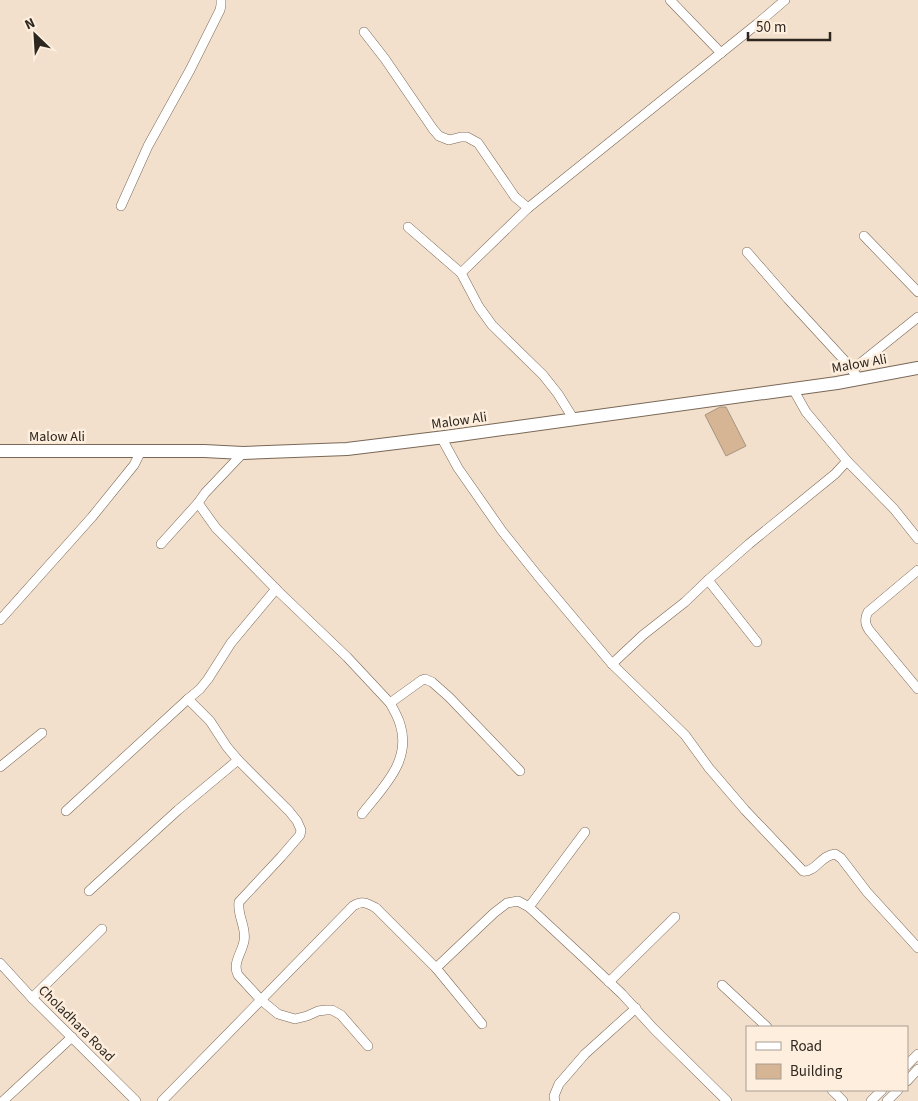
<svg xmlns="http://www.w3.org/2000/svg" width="918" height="1101" font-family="'Source Sans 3',sans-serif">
  <rect width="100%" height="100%" fill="#f3e0cc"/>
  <polygon fill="#d5b594" stroke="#a69582" points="720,407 726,407 746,446 726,456 705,415"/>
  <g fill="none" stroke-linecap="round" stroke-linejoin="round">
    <defs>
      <g id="street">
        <polyline points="670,0 721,53"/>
        <polyline points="364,32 385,59 433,129 439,136 449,140 461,137 467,137 478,143 515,197 528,208"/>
        <polyline points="121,206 148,146 190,70 220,10 221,5 221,0"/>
        <polyline points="408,227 461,273"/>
        <polyline points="864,236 918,292"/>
        <polyline points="747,252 788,299 845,361 859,379"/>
        <polyline points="852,370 918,317"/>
        <polyline points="573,418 558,394 543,375 492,325 479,307 461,273 528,208 757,24 785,0"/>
        <path d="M441,437L458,468L502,531L538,576L612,664L685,735L709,768L745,810L803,871C815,873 821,855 835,854L841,858L867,892L918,948"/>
        <polyline points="243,453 205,493 198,503 216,528 279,592 347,657 390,703 422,680 425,679 432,682 449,697 520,771"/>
        <polyline points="847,461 894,509 918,539"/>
        <polyline points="161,544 198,503"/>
        <path d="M918,570L868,612C864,619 865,624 869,630L918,689"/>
        <polyline points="708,580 757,642"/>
        <polyline points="0,620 92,517 134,465 141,451"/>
        <polyline points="612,664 643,635 685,602 708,580 749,544 835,474 847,461 806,412 793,389"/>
        <polyline points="238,760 227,747 210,721 188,699 200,689 208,679 231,643 276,589"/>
        <polyline points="0,767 42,733"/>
        <polyline points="66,811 188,699"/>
        <path d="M362,814C383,787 412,761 400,724C398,717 394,710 390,703"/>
        <path d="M89,891L178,810L238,760L289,811L297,821L301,830L300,835L281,857L239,902C237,916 247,928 244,941C242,953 232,963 238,975L261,1000L278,1014L295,1019L307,1016L318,1011L326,1010H332L341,1015L368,1046"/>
        <polyline points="529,907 585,832"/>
        <polyline points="0,963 32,998 136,1101"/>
        <polyline points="436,968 482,1024"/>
        <polyline points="609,982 675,917"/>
        <polyline points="722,985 767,1027"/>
        <polyline points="32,998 102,929"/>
        <polyline points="907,1065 918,1054"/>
        <polyline points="907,1081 918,1069"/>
        <polyline points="832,1090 843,1101"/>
        <polyline points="3,1101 72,1037"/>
        <path d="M162,1101L353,906C362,900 367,903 376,908L436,968L494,913L507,903L518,901L529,907L584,958L622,994L654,1029L727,1101"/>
        <polyline points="555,1101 554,1096 559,1084 585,1054 636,1008"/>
        <polyline points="871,1101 882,1090"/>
        <polyline points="887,1101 898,1090"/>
      </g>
      <polyline id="secondary" points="0,451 204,451 243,453 347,449 445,437 837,383 918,368"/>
    </defs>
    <use href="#street" stroke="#796857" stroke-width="10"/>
    <use href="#secondary" stroke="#796857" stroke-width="14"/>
    <use href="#street" stroke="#fff" stroke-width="9"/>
    <use href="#secondary" stroke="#fff" stroke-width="12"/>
  </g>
  <g text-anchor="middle" stroke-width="5" stroke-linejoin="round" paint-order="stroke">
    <g font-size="14" fill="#2e271f" stroke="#fdeede">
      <text transform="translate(859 363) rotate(-10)" y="5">Malow Ali</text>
      <text transform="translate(459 420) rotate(-8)" y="5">Malow Ali</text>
      <text x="57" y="441">Malow Ali</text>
      <text transform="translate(77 1023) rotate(45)" y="5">Choladhara Road</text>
    </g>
  </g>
  <rect x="746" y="1026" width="162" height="65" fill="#fdeede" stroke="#aa9e92"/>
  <rect x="756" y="1042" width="25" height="8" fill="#ffffff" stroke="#aa9e92"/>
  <text x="790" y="1051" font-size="15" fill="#2e271f">Road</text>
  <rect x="756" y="1064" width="25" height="15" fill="#d5b594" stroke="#aa9e92"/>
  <text x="790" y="1076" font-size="15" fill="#2e271f">Building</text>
  <g transform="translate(35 35) rotate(335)" stroke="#fdeede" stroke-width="4" paint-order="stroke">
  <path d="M0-4L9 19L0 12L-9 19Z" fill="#2e271f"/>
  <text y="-8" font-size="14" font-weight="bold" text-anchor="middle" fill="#2e271f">N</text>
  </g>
  <path d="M748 32v8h82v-8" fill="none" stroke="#2e271f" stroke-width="2.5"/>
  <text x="756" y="32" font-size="15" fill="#2e271f" stroke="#fdeede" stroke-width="4" paint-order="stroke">50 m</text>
</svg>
